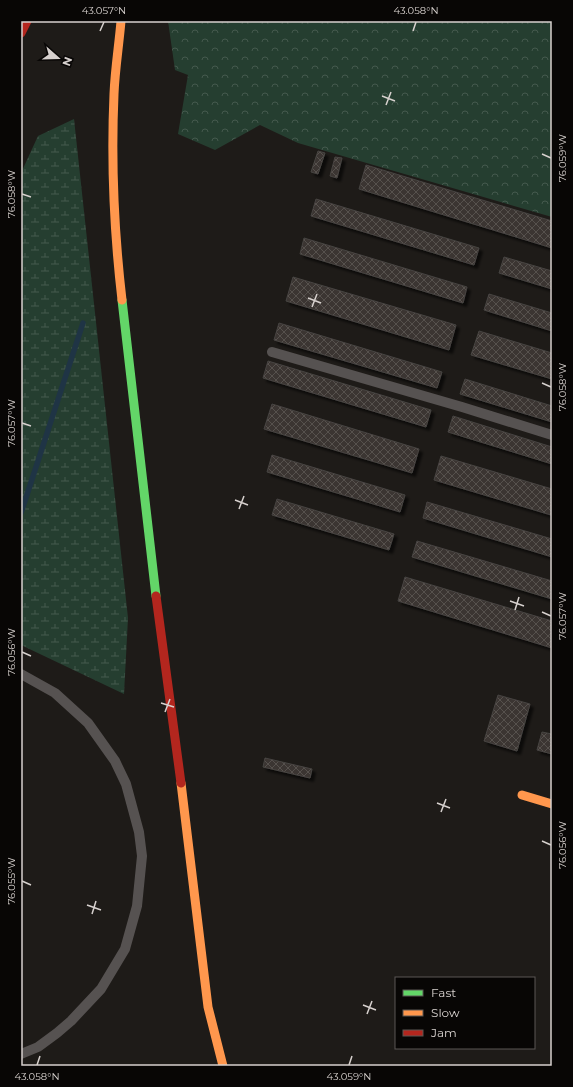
<svg xmlns="http://www.w3.org/2000/svg" width="573" height="1087" font-family="Montserrat,sans-serif">
  <defs>
    <pattern id="forest-crowns" width="20" height="18" patternUnits="userSpaceOnUse"><rect width="20" height="18" fill="#253e30"/><path d="M2 6a3 3 0 1 1 6 0M12 15a3 3 0 1 1 6 0" fill="none" stroke="#44594d"/></pattern>
    <pattern id="wetland-marsh" width="20" height="14" patternUnits="userSpaceOnUse"><rect width="20" height="14" fill="#253e30"/><path d="M1 5h8M5 5V1M11 12h8M15 12V8" fill="none" stroke="#44594d"/></pattern>
    <pattern id="building-cross-hatch" width="8" height="8" patternUnits="userSpaceOnUse"><rect width="8" height="8" fill="#3b3531"/><path d="M0 0l8 8M0 8l8-8" fill="none" stroke="#57514e"/></pattern>
    <filter id="shadow"><feDropShadow dx="3.5" dy="3.5" stdDeviation="1" flood-color="#0009"/></filter>
  </defs>
  <rect width="100%" height="100%" fill="#1e1b18"/>
  <polygon fill="url(#forest-crowns)" points="168,21 552,21 552,217 298,143 260,125 215,150 178,134 188,75 175,70"/>
  <polygon fill="url(#wetland-marsh)" points="74,119 128,618 124,694 21,645 21,173 38,136"/>
  <g fill="none" stroke-linecap="round" stroke-linejoin="round">
    <polyline stroke="#1f3445" stroke-width="5.5" points="21,513 83,323"/>
  </g>
  <g fill="url(#building-cross-hatch)" stroke="#474442" filter="url(#shadow)">
    <polygon points="318,151 325,153 318,174 311,172"/>
    <polygon points="335,157 342,158 337,178 330,176"/>
    <polygon points="366,165 552,221 552,248 359,189"/>
    <polygon points="316,199 479,248 474,265 311,216"/>
    <polygon points="304,238 467,287 463,303 300,254"/>
    <polygon points="504,257 552,271 552,289 499,273"/>
    <polygon points="293,277 456,325 449,350 286,301"/>
    <polygon points="489,294 552,313 552,331 484,310"/>
    <polygon points="279,323 442,372 437,388 274,340"/>
    <polygon points="479,331 552,353 552,379 471,355"/>
    <polygon points="268,361 431,410 426,427 263,378"/>
    <polygon points="465,379 552,406 552,422 460,394"/>
    <polygon points="272,404 419,449 412,473 264,429"/>
    <polygon points="453,416 552,447 552,464 448,432"/>
    <polygon points="272,455 405,495 400,512 267,472"/>
    <polygon points="441,456 552,489 551,515 434,480"/>
    <polygon points="277,499 394,534 389,550 272,515"/>
    <polygon points="427,502 552,539 552,557 423,518"/>
    <polygon points="417,541 552,581 552,599 412,557"/>
    <polygon points="405,577 552,621 552,648 398,601"/>
    <polygon points="498,695 530,704 517,751 484,741"/>
    <polygon points="542,732 552,734 552,754 537,750"/>
    <polygon points="265,758 312,769 310,778 263,767"/>
  </g>
  <g fill="none" stroke-linecap="round" stroke-linejoin="round">
    <g stroke="#565251" stroke-width="10">
      <polyline points="272,352 462,407 552,435"/>
      <polyline points="21,674 55,693 88,723 115,761 126,784 139,832 142,856 137,906 125,949 101,989 71,1021 57,1033 38,1047 21,1054"/>
    </g>
    <polyline stroke="#63d668" stroke-width="9" points="122,300 156,596"/>
    <g stroke="#ff974d" stroke-width="9">
      <path d="M121,21C119,45 115,69 114,94C111,162 114,231 122,300"/>
      <polyline points="181,783 208,1007 223,1066"/>
      <polyline points="522,795 552,804"/>
    </g>
    <g stroke="#b3261e" stroke-width="9">
      <polyline points="21,33 27,21"/>
      <polyline points="156,596 181,783"/>
    </g>
  </g>
  <path fill="none" stroke="#d7d1ce" stroke-width="1.5" d="M100,31L104,22M413,31L416,22M382,96L395,101M386,105L391,92M542,154L551,158M22,194L31,197M308,298L321,303M312,307L317,294M542,383L551,387M22,423L31,426M235,500L248,505M239,509L244,496M510,601L524,606M515,610L519,597M542,612L551,616M22,652L31,656M161,703L174,707M165,712L170,699M437,803L450,808M441,812L446,799M542,841L551,845M22,881L31,885M87,905L101,910M92,914L96,901M363,1005L376,1010M367,1014L372,1001M37,1065L40,1056M349,1065L352,1056"/>
  <rect width="573" height="1087" fill="none" stroke="#080605" stroke-width="44"/>
  <rect x="395" y="977" width="140" height="72" fill="#080605" stroke="#5b5755"/>
  <rect x="403" y="990" width="20" height="6" fill="#63d668" stroke="#5b5755"/>
  <text x="431" y="997" font-size="12" fill="#d7d1ce">Fast</text>
  <rect x="403" y="1010" width="20" height="6" fill="#ff974d" stroke="#5b5755"/>
  <text x="431" y="1017" font-size="12" fill="#d7d1ce">Slow</text>
  <rect x="403" y="1030" width="20" height="6" fill="#b3261e" stroke="#5b5755"/>
  <text x="431" y="1037" font-size="12" fill="#d7d1ce">Jam</text>
  <g transform="translate(58 58) rotate(110)" stroke="#080605" stroke-width="3" paint-order="stroke">
  <path d="M0-3L7 15L0 10L-7 15Z" fill="#d7d1ce"/>
  <text y="-6" font-size="11" font-weight="bold" text-anchor="middle" fill="#d7d1ce">N</text>
  </g>
  <rect x="22" y="22" width="529" height="1043" fill="none" stroke="#d7d1ce" stroke-width="1.5"/>
  <g font-size="10" text-anchor="middle" fill="#d7d1ce">
    <text x="104" y="14">43.057°N</text>
    <text x="416" y="14">43.058°N</text>
    <text transform="translate(562 158) rotate(-90)" y="4">76.059°W</text>
    <text transform="translate(11 194) rotate(-90)" y="4">76.058°W</text>
    <text transform="translate(562 387) rotate(-90)" y="4">76.058°W</text>
    <text transform="translate(11 423) rotate(-90)" y="4">76.057°W</text>
    <text transform="translate(562 616) rotate(-90)" y="4">76.057°W</text>
    <text transform="translate(11 652) rotate(-90)" y="4">76.056°W</text>
    <text transform="translate(562 845) rotate(-90)" y="4">76.056°W</text>
    <text transform="translate(11 881) rotate(-90)" y="4">76.055°W</text>
    <text x="37" y="1080">43.058°N</text>
    <text x="349" y="1080">43.059°N</text>
  </g>
</svg>
